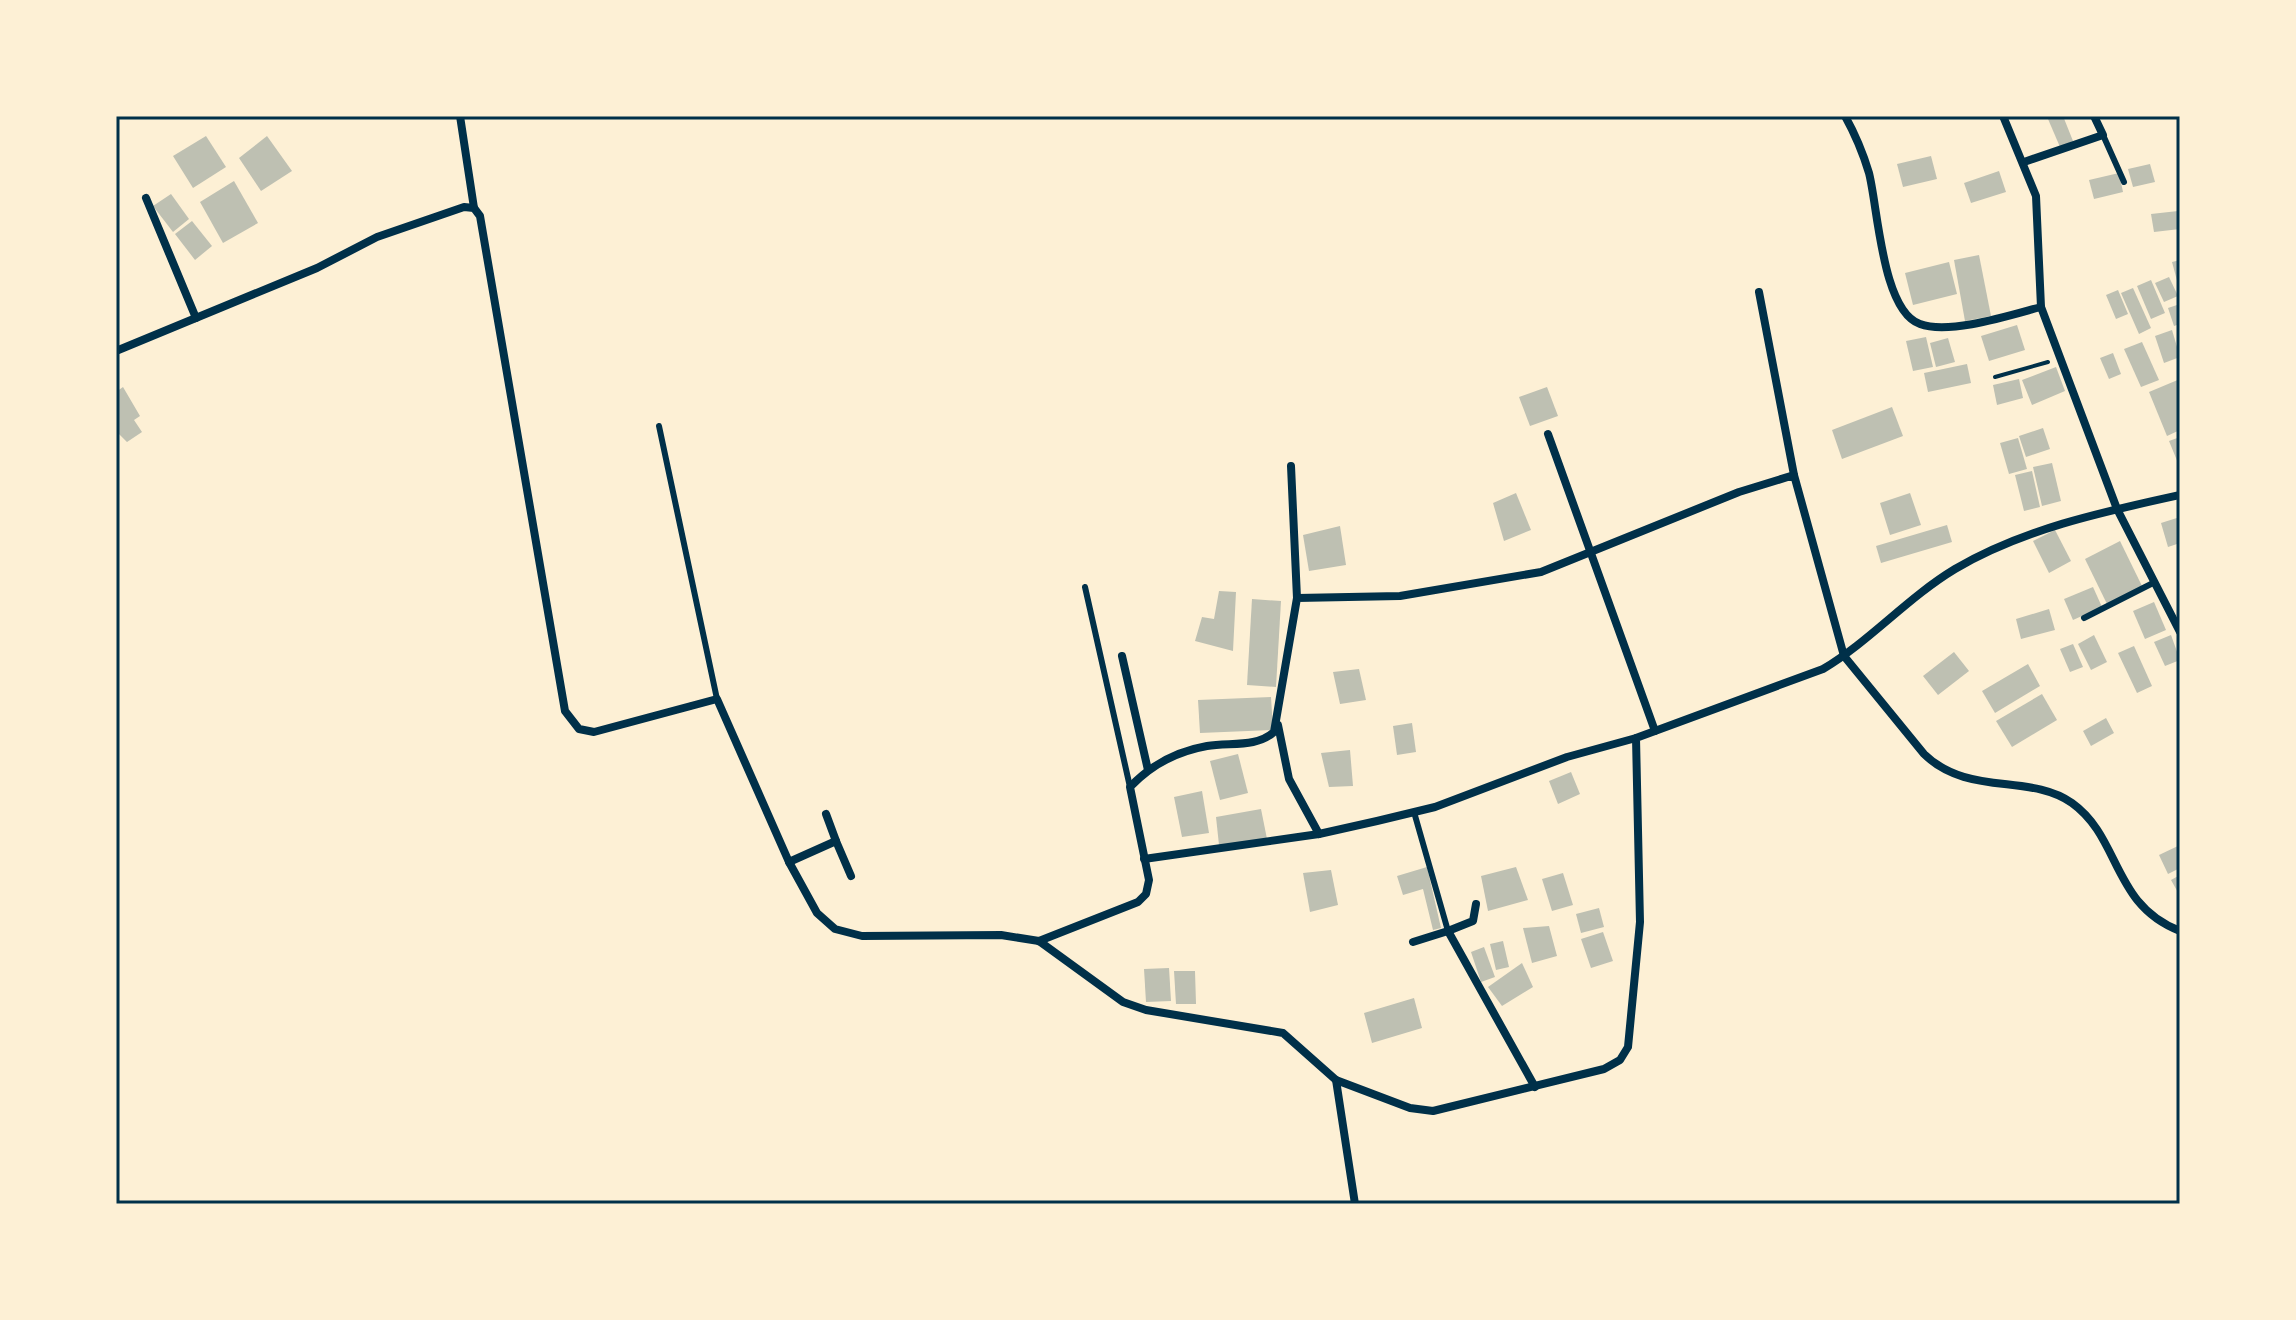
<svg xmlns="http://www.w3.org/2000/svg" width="2296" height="1320" font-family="'PT Sans Narrow',sans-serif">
  <rect width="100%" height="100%" fill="#fdf0d5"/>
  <g fill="#bec0b2">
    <polygon points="2063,116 2073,141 2060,147 2048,119"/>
    <polygon points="206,136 226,167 193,188 173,156"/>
    <polygon points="267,136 292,171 261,191 239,158"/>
    <polygon points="1931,156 1937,179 1903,187 1897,164"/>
    <polygon points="2150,164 2155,182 2133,187 2128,169"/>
    <polygon points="1999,171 2006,192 1971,203 1964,183"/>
    <polygon points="2119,173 2123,192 2094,199 2089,180"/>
    <polygon points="234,181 258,223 223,243 200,202"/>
    <polygon points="171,194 189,219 173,232 153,206"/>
    <polygon points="2178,211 2180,229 2154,232 2151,214"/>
    <polygon points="192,221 212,246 195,260 175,234"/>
    <polygon points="1979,255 1991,316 1965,321 1954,260"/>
    <polygon points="2180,260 2180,288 2179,288 2172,262"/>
    <polygon points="1949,262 1957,294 1913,305 1905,273"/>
    <polygon points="2169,277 2178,296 2164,302 2155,283"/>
    <polygon points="2151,280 2165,313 2151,319 2137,286"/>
    <polygon points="2133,288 2151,328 2139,334 2121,293"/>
    <polygon points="2118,290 2128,314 2116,319 2106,295"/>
    <polygon points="2180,304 2180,324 2174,326 2168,308"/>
    <polygon points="2017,325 2025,350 1989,361 1981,336"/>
    <polygon points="2172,330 2180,357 2164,363 2155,336"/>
    <polygon points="1926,337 1933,367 1913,371 1906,341"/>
    <polygon points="1948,338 1955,362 1936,367 1930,343"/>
    <polygon points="2142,342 2159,380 2141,387 2124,349"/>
    <polygon points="2113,353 2121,374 2109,379 2100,358"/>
    <polygon points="1967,364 1971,383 1928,392 1924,373"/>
    <polygon points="2056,367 2065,391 2032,405 2022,380"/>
    <polygon points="2019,379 2023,398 1997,405 1993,385"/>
    <polygon points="2180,379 2180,430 2167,436 2149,392"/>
    <polygon points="123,387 140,416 134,420 142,432 127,442 116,431 116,392"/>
    <polygon points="1547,387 1558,416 1530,426 1519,397"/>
    <polygon points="1892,407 1903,436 1842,459 1832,430"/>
    <polygon points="2043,428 2050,449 2026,457 2019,436"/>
    <polygon points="2180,437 2180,462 2178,463 2169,441"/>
    <polygon points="2018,438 2027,469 2009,474 2000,443"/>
    <polygon points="2052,463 2061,501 2042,506 2033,467"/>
    <polygon points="2032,471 2040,507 2024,511 2015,475"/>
    <polygon points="1516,493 1531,530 1504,541 1493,503"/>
    <polygon points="1910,493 1921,525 1890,535 1880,503"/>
    <polygon points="2180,517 2180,543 2168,547 2161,523"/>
    <polygon points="1947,525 1952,542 1881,563 1876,546"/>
    <polygon points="1340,526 1346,565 1309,571 1303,535"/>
    <polygon points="2055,530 2071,561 2049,573 2033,541"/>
    <polygon points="2120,541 2142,586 2107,604 2085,559"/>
    <polygon points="2093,587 2102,607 2073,620 2064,599"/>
    <polygon points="1219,591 1236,592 1233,651 1195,641 1202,617 1214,619"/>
    <polygon points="1252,599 1281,601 1276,687 1247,685"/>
    <polygon points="2154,602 2166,630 2145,639 2133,611"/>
    <polygon points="2049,609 2055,630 2021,639 2016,619"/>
    <polygon points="2094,635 2107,662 2091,670 2078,644"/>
    <polygon points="2171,635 2180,660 2165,666 2154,642"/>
    <polygon points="2073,644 2083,667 2070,672 2060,649"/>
    <polygon points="2134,646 2152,686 2137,693 2118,653"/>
    <polygon points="1954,652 1969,671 1938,695 1923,676"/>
    <polygon points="2028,664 2040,686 1995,713 1982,691"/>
    <polygon points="1359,669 1366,700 1340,704 1333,672"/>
    <polygon points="2042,694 2057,720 2012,747 1996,721"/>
    <polygon points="1271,697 1273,730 1200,733 1198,700"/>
    <polygon points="2106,718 2114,733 2091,746 2083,731"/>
    <polygon points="1412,723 1416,752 1397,755 1393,726"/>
    <polygon points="1350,750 1353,786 1329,787 1321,753"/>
    <polygon points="1238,754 1248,793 1220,800 1210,761"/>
    <polygon points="1571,772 1580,794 1558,804 1549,781"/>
    <polygon points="1202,791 1209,833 1182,837 1174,797"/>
    <polygon points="1261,809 1267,839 1219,845 1216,817"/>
    <polygon points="2180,845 2180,868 2168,874 2159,855"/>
    <polygon points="1427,867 1441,928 1433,930 1423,889 1403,895 1397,876"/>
    <polygon points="1516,867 1528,900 1488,911 1481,876"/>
    <polygon points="1331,870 1338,905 1310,912 1303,873"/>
    <polygon points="1563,873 1573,905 1552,911 1542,879"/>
    <polygon points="2180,875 2180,896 2171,880"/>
    <polygon points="1599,908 1604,927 1581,933 1576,914"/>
    <polygon points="1549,926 1557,956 1532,963 1523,928"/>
    <polygon points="1603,932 1613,961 1591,968 1581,939"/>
    <polygon points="1503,941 1509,967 1496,970 1490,944"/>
    <polygon points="1484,947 1495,977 1481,982 1471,952"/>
    <polygon points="1522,963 1533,987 1502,1006 1488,987"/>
    <polygon points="1169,968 1171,1001 1146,1002 1144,969"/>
    <polygon points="1174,971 1195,971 1196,1004 1176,1004"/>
    <polygon points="1414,998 1422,1028 1372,1043 1364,1013"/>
  </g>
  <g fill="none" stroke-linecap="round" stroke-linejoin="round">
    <polyline stroke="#003049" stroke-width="4" points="1995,377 2048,362"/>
    <g stroke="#003049" stroke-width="6">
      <polyline points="2103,135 2124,182"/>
      <polyline points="659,426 717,699"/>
      <polyline points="1085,587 1130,787"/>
      <polyline points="2084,618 2155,582"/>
      <polyline points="1414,812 1448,931"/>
    </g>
    <g stroke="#003049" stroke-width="8">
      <polyline points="460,116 474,208"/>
      <path d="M1845,116C1855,134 1863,153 1869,173C1878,208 1882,311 1920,324C1949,335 2011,315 2041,307L2117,509L2180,632"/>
      <polyline points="2003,116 2036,196 2041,307"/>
      <polyline points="2024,162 2103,135 2094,116"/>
      <polyline points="146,198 196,318"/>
      <polyline points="1759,292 1794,475"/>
      <polyline points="116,351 317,268 377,237 464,207 474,208 480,216 565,711 579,729 594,732 717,699 789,862 817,913 835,929 862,936 1001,935 1039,941 1123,1002 1146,1010 1283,1033 1336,1080"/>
      <polyline points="1548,434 1655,731"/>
      <polyline points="1291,466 1297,598"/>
      <polyline points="1122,656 1148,770"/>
      <polyline points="1278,725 1289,779 1319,834"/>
      <polyline points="826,814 836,841"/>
      <polyline points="1144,859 1319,834 1377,821 1435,807 1567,757 1636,738"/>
      <polyline points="789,862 836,841 851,876"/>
      <polyline points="1448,931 1473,921 1476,904"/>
      <path d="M1039,941L1138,902L1146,894L1149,880L1130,787C1151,765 1178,751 1207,746C1230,742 1256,748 1274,732L1297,598L1400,596L1541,572L1739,492L1794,475L1844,656L1924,754C1968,797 2030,773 2072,803C2121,838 2112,905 2180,931"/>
      <polyline points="1413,942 1448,931 1535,1087"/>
      <path d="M1355,1204L1336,1080L1410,1108L1433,1111L1604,1069L1620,1060L1628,1047L1640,922L1636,738L1823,669C1870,641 1907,598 1955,569C2023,529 2102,512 2180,495"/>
    </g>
  </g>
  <rect width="2296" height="1320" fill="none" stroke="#fdf0d5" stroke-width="236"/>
  <rect x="118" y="118" width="2060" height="1084" fill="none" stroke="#003049" stroke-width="3"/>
</svg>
